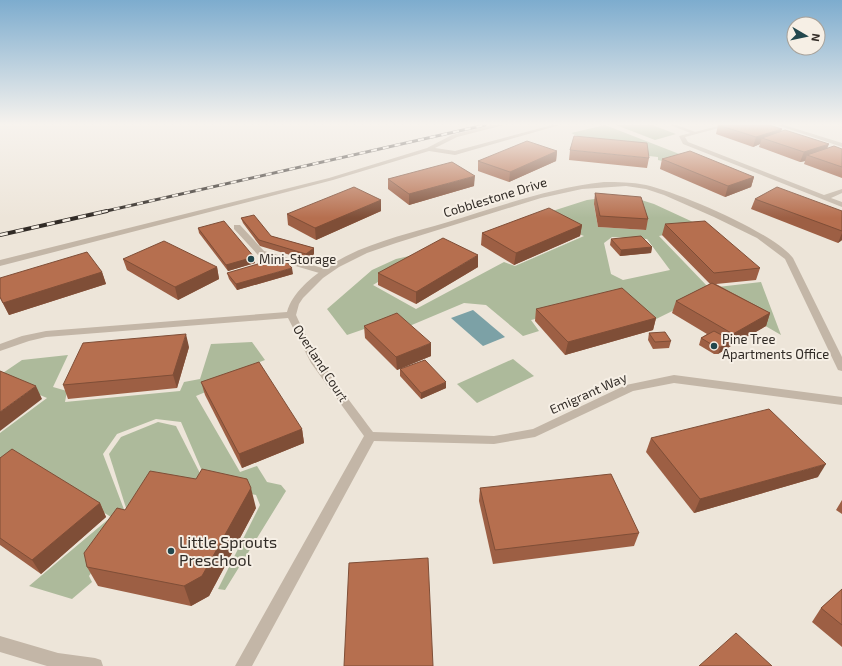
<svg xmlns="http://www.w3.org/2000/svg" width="842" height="666" font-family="'Exo 2',sans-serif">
  <rect width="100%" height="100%" fill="#ede5d9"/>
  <g fill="#adba9b" fill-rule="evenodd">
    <polygon points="605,125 687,157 662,161 658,160 658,157 649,156 647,150 599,146 571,133"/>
    <polygon points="616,125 652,125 676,134 655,140"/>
    <path d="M610,197L638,199L654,204L693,222L668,234L659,236L709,288L761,282L781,335L709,293L650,322L620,299L531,320L539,331L523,336L486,305L464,303L407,327L373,326L347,335L327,309L372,270L396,259L427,252L373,285L416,309L504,262L515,266L584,236L576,233L540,215L587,200ZM594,205L646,230L598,227ZM612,237L647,239L670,270L623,280L611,274L604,243Z"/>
    <polygon points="252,342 265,360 213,380 215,388 196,396 240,472 257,466 267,482 281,485 286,491 225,590 218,589 260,505 256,495 208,485 181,422 156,419 117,434 103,454 128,520 89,576 92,582 72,599 29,586 111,517 19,459 0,473 0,433 47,398 0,378 0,375 22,360 68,355 53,387 67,391 65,402 180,391 184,382 200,379 211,344"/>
    <polygon points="513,359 534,376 477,403 457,384"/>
    <polygon points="158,422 176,426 208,489 133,530 109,454 121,437"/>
  </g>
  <polygon fill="#7ca1a6" points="473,310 505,337 483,346 451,318"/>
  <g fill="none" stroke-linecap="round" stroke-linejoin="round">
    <g fill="#c3b6a7" fill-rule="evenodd">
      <polygon points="491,125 504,125 457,137 435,148 455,151 552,125 560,125 455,155 429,151 333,180 0,266 0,260 329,178 427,148 452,135"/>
      <polygon points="670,125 677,125 698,133 693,134"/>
      <polygon points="234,225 240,225 264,251 329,270 330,272 326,275 258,255 234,229"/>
    </g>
    <g fill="#c3b6a7" fill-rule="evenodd">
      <polygon points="722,125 730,125 685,137 688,142 824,195 842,189 842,193 831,198 842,202 842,207 683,144 679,136"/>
      <polygon points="777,125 784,125 842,143 842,147"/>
      <path d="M604,182C618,182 632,182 646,185C680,193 772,232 793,258L842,357V371L838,370L837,368L785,259L757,238L714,217L664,195L646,189L626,186L582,189L541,198L396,243L367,253L339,267L323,278L303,298L299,304L296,315C315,358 345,394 373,432L494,436L533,429L626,385L674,375L842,397V405L674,383L633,391L535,437L494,444L374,441L252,666H235L364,436L311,363L288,318L46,337L29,341L0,351V344L22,336L46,331L287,312C292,293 312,276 329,266C364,243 408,234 448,222C500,206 550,188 604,182Z"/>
      <polygon points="0,636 58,653 95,658 101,660 103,666 47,666 0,652"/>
    </g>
    <defs>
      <polyline id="rail-far1" points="102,212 485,125"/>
      <polyline id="rail" points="0,235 107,211"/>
    </defs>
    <use href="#rail-far1" stroke="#312b26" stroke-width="3"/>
    <use href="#rail" stroke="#312b26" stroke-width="4"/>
    <use href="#rail-far1" stroke="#f6efe5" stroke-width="2" stroke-dasharray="6" stroke-linecap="butt"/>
    <use href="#rail" stroke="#f6efe5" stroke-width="2.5" stroke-dasharray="8" stroke-linecap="butt"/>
  </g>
  <g fill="#9d5f44">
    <polygon points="718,125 782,129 781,132 828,148 842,149 842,178 804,164 805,161 800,162 759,147 760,144 753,147 716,134"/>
    <polygon points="570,150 649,158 647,168 569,160"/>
    <polygon points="557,151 556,161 509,182 478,171 478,161"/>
    <polygon points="662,159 754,177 751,187 725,197 660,169"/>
    <polygon points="388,179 474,186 409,205 388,189"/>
    <polygon points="595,193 648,219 646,230 598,227 594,204"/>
    <polygon points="755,199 842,211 842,240 838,243 751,209"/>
    <polygon points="381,200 381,211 316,240 288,225 287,214"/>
    <polygon points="241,218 271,236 314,248 314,254 307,260 260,246 243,223"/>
    <polygon points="665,224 760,268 756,280 716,284 770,313 766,326 729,347 718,354 714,354 699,345 701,338 707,334 672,313 676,301 710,284 662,235"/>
    <polygon points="582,225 580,236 514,265 481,245 482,233"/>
    <polygon points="198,228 254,257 255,263 228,271 199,233"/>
    <polygon points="611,239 652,247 651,253 620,256 610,245"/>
    <polygon points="123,259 217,267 219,279 178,300 127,270"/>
    <polygon points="478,267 416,304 378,285 378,273"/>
    <polygon points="102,272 106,284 9,315 0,298 0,278"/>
    <polygon points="227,273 293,274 237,290 229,279"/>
    <polygon points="536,309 656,318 653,330 565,355 535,321"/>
    <polygon points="364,326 431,356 397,370 365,338"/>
    <polygon points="649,333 671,341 669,348 653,349 648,340"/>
    <polygon points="189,347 177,388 68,399 63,385"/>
    <polygon points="400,369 446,388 421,399 400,376"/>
    <polygon points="201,382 302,429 304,443 242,468 205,395"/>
    <polygon points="651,438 818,477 694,513 646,452"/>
    <polygon points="0,458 100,503 106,517 41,574 0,545"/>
    <polygon points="480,488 639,533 634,546 493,564 479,501"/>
    <polygon points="842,500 842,514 836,510"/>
    <polygon points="256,508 209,596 191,606 98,586 87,567 125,510"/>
    <polygon points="842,589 842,647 812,622 821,608"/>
  </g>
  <g fill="#7f4e37">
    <polygon points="782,129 778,138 762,138 760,144 753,147 756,137"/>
    <polygon points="829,144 825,154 807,155 805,161 800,162 804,152"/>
    <polygon points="557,151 556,161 509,182 510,172"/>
    <polygon points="475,176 474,186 409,205 409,194"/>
    <polygon points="754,177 751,187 725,197 728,186"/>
    <polygon points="381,200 381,211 316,240 315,228"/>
    <polygon points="582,225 580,236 514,265 516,253"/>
    <polygon points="842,233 842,240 838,243"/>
    <polygon points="652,247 651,253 620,256 621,250"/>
    <polygon points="314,248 314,254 307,260 306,254"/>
    <polygon points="478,255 478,267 416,304 416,292"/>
    <polygon points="254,257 255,263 228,271 226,265"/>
    <polygon points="217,267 219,279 178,300 175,287"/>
    <polygon points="292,268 293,274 237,290 236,284"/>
    <polygon points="102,272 106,284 9,315 3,303"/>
    <polygon points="770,313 766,326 729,347 718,354 721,347 731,340 733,334"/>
    <polygon points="656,318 653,330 565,355 568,342"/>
    <polygon points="186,334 189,347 177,388 173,375"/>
    <polygon points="431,343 431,356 397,370 396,357"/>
    <polygon points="446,382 446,388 421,399 421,393"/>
    <polygon points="36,386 42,399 0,431 0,412"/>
    <polygon points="302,429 304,443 242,468 239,454"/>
    <polygon points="826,464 818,477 694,513 700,499"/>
    <polygon points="251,488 256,508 209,596 191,606 184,586"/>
    <polygon points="100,503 106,517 41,574 32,560"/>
  </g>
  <g fill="#b66f4f" stroke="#7f4e37">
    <polygon points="718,125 769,125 782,129 756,137"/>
    <polygon points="785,130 829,144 804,152 762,138"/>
    <polygon points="574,136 647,143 649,158 570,150"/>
    <polygon points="527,141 557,151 510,172 478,161"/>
    <polygon points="834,146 842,149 842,167 807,155"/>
    <polygon points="690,151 754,177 728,186 662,159"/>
    <polygon points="452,162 475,176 409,194 388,179"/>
    <polygon points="354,187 381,200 315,228 287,214"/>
    <polygon points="777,187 842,211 842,231 755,199"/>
    <polygon points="595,193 641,197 648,219 600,216"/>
    <polygon points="549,208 582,225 516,253 482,233"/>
    <polygon points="254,215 271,236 314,248 306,254 259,240 241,218"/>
    <polygon points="224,221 254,257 226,265 198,228"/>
    <polygon points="705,221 760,268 714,273 665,224"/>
    <polygon points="641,236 652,247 621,250 611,239"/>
    <polygon points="443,238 478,255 416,292 378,273"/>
    <polygon points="164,241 217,267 175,287 123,259"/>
    <polygon points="87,252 102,272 3,303 0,297 0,278"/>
    <polygon points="282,257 292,268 236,284 227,273"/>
    <polygon points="712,283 770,313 733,334 676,301"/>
    <polygon points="622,288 656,318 568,342 536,309"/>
    <polygon points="397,313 431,343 396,357 364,326"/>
    <polygon points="714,331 731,340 721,347 716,347 701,338"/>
    <polygon points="665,332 671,341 655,342 649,333"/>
    <polygon points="186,334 173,375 63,385 83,343"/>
    <polygon points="425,360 446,382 421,393 400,369"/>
    <polygon points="259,362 302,429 239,454 201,382"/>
    <polygon points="0,371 36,386 0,412"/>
    <polygon points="769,409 826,464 700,499 651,438"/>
    <polygon points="12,449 100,503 32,560 0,538 0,458"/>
    <polygon points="202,469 247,479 251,488 202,576 184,586 87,567 84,553 117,508 125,510 150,471 196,479"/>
    <polygon points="611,474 639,533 495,550 480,488"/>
    <polygon points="428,558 433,666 344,666 349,563"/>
    <polygon points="842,589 842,625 821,608"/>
    <polygon points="736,633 772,666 699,666"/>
  </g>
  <linearGradient id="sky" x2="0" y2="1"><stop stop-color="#7dacce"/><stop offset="0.57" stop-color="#f7f3ee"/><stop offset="1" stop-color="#f7f3ee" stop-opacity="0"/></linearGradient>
  <rect width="842" height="218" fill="url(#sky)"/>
  <g fill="#22474d" stroke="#f6efe5" stroke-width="1.5">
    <circle cx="251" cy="259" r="4"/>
    <circle cx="714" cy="346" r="4"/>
    <circle cx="171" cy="551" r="4"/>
  </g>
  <g text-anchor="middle" stroke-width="4" stroke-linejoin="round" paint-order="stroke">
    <g font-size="13" fill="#312b26" stroke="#f6efe5">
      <text transform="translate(495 197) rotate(-17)" y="5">Cobblestone Drive</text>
      <text transform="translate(321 363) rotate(57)" y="5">Overland Court</text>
      <text transform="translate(588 393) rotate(-24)" y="5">Emigrant Way</text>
    </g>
    <g font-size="13" fill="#312b26" stroke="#f6efe5" text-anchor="start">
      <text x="259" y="264">Mini-Storage</text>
      <text x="722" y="344">Pine Tree<tspan x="722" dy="15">Apartments Office</tspan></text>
    </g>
    <g font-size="16" fill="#312b26" stroke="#f6efe5" text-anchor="start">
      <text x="179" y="548">Little Sprouts<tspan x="179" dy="18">Preschool</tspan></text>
    </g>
  </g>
  <g transform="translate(806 36) rotate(99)"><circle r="19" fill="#f6efe5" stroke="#a7a199"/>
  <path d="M0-3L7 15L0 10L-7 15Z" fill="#22474d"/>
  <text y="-6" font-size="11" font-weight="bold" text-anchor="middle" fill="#312b26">N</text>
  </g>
</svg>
